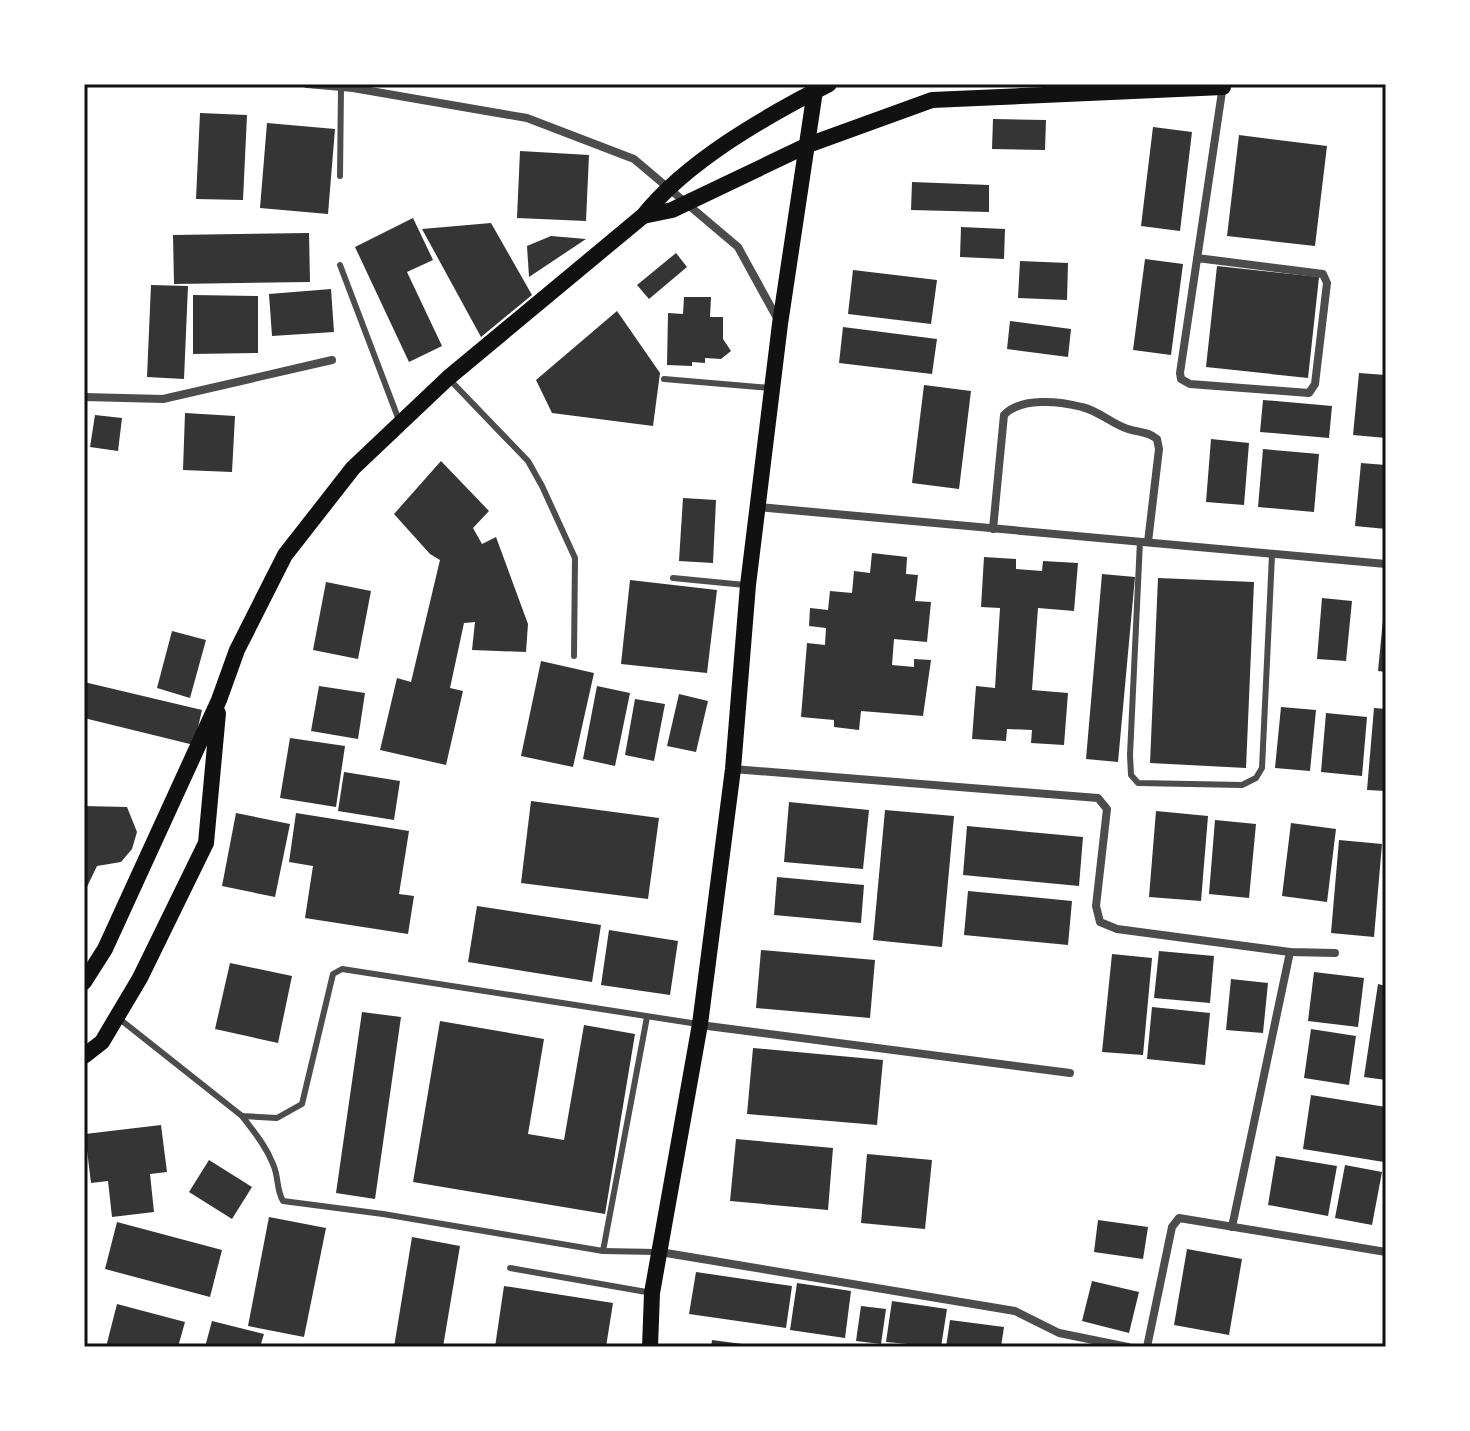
<svg xmlns="http://www.w3.org/2000/svg" width="1470" height="1431" font-family="Lato,sans-serif">
  <rect width="100%" height="100%" fill="#fff"/>
  <g fill="#353535">
    <polygon points="200,113 247,115 243,200 196,199"/>
    <polygon points="993,119 1046,120 1045,150 992,149"/>
    <polygon points="267,123 335,129 328,214 260,208"/>
    <polygon points="1153,127 1192,132 1180,231 1141,226"/>
    <polygon points="1239,135 1327,146 1315,246 1227,236"/>
    <polygon points="520,151 589,155 586,221 517,218"/>
    <polygon points="912,182 989,185 989,212 911,210"/>
    <polygon points="413,218 433,260 407,272 442,346 409,362 355,247"/>
    <polygon points="491,223 532,295 481,337 422,229"/>
    <polygon points="961,227 1005,229 1004,259 960,257"/>
    <polygon points="309,233 310,282 174,284 173,235"/>
    <polygon points="551,236 586,239 529,277 527,246"/>
    <polygon points="676,253 687,267 649,299 637,285"/>
    <polygon points="1145,259 1183,264 1171,355 1133,350"/>
    <polygon points="1020,261 1068,263 1067,300 1018,298"/>
    <polygon points="1217,266 1319,277 1308,378 1206,367"/>
    <polygon points="853,270 937,280 931,324 848,314"/>
    <polygon points="151,285 188,286 184,379 147,377"/>
    <polygon points="331,289 334,332 272,336 269,294"/>
    <polygon points="193,295 258,296 258,353 193,354"/>
    <polygon points="684,297 711,297 710,317 723,317 723,339 731,351 721,359 705,358 705,363 692,362 692,366 667,365 668,313 683,314"/>
    <polygon points="617,311 660,373 653,426 552,413 536,380"/>
    <polygon points="1010,321 1071,329 1068,357 1007,349"/>
    <polygon points="843,327 937,339 932,374 839,363"/>
    <polygon points="1359,373 1386,375 1386,438 1353,435"/>
    <polygon points="924,385 971,391 959,489 912,483"/>
    <polygon points="1263,400 1332,406 1329,438 1260,432"/>
    <polygon points="185,413 235,416 232,472 183,470"/>
    <polygon points="95,415 122,418 118,451 90,447"/>
    <polygon points="1211,439 1249,443 1244,505 1206,502"/>
    <polygon points="1263,449 1319,454 1314,512 1258,507"/>
    <polygon points="441,461 489,511 473,528 482,544 496,537 528,624 526,652 472,650 475,622 464,623 450,688 463,691 446,765 380,750 397,678 411,682 440,560 430,554 394,514"/>
    <polygon points="1361,463 1386,465 1386,529 1355,526"/>
    <polygon points="683,498 716,500 713,563 679,561"/>
    <polygon points="872,553 907,557 906,574 918,575 915,601 931,602 927,642 894,639 892,665 914,667 914,659 931,660 923,716 861,711 859,730 834,727 834,720 801,717 807,643 825,645 826,628 809,626 810,608 828,610 830,591 852,593 854,571 870,573"/>
    <polygon points="984,557 1016,559 1016,569 1042,571 1043,561 1078,563 1074,611 1038,608 1032,690 1068,693 1064,745 1031,743 1032,730 1007,729 1006,741 972,739 976,686 995,688 1000,608 981,607"/>
    <polygon points="1102,574 1135,577 1118,762 1086,759"/>
    <polygon points="1158,578 1254,582 1246,768 1150,763"/>
    <polygon points="630,580 717,590 707,673 621,664"/>
    <polygon points="326,582 371,591 358,659 313,650"/>
    <polygon points="1322,598 1352,601 1346,661 1317,659"/>
    <polygon points="1384,609 1386,609 1386,672 1378,671"/>
    <polygon points="172,631 206,640 190,698 157,688"/>
    <polygon points="541,661 594,673 573,767 521,756"/>
    <polygon points="84,682 202,710 194,745 84,718"/>
    <polygon points="319,686 365,693 358,739 311,731"/>
    <polygon points="597,686 630,693 615,766 583,759"/>
    <polygon points="679,694 708,701 696,752 667,746"/>
    <polygon points="635,699 665,704 654,761 625,755"/>
    <polygon points="1281,707 1316,710 1310,771 1275,768"/>
    <polygon points="1374,708 1386,709 1386,791 1367,790"/>
    <polygon points="1326,713 1367,717 1362,776 1321,772"/>
    <polygon points="290,738 345,746 336,807 280,798"/>
    <polygon points="344,772 400,781 394,820 338,811"/>
    <polygon points="531,801 659,818 648,899 521,883"/>
    <polygon points="789,802 869,810 863,869 784,862"/>
    <polygon points="84,806 127,807 137,832 132,849 121,862 97,866 84,893"/>
    <polygon points="885,810 954,816 942,947 873,940"/>
    <polygon points="1156,811 1208,816 1201,901 1149,897"/>
    <polygon points="236,813 290,824 275,897 222,886"/>
    <polygon points="296,813 409,831 399,894 414,896 408,934 305,918 313,866 289,862"/>
    <polygon points="1215,820 1256,824 1249,898 1209,894"/>
    <polygon points="1291,823 1336,829 1327,902 1282,896"/>
    <polygon points="967,826 1083,837 1079,886 963,875"/>
    <polygon points="1339,840 1382,844 1374,937 1331,933"/>
    <polygon points="777,877 864,885 861,923 774,915"/>
    <polygon points="968,891 1072,901 1068,945 964,935"/>
    <polygon points="477,906 601,925 592,982 468,962"/>
    <polygon points="609,930 678,941 670,995 601,985"/>
    <polygon points="761,950 875,960 870,1018 756,1008"/>
    <polygon points="1159,951 1214,956 1210,1003 1154,998"/>
    <polygon points="1112,954 1152,958 1143,1055 1102,1052"/>
    <polygon points="230,963 292,976 278,1043 215,1029"/>
    <polygon points="1314,972 1364,978 1358,1027 1308,1021"/>
    <polygon points="1231,979 1268,983 1263,1033 1226,1030"/>
    <polygon points="1378,984 1386,986 1386,1080 1364,1077"/>
    <polygon points="1152,1007 1210,1013 1205,1065 1147,1059"/>
    <polygon points="362,1012 401,1017 375,1199 336,1193"/>
    <polygon points="440,1021 544,1039 528,1134 564,1140 584,1025 635,1034 605,1214 413,1182"/>
    <polygon points="1311,1029 1356,1036 1349,1085 1304,1078"/>
    <polygon points="753,1048 883,1060 877,1125 747,1114"/>
    <polygon points="1311,1095 1386,1107 1384,1162 1303,1149"/>
    <polygon points="161,1125 167,1172 150,1174 154,1212 112,1217 108,1181 91,1183 85,1134"/>
    <polygon points="736,1139 833,1148 828,1210 730,1201"/>
    <polygon points="867,1154 932,1160 925,1229 861,1223"/>
    <polygon points="1276,1156 1337,1166 1328,1216 1268,1205"/>
    <polygon points="209,1160 252,1187 232,1219 189,1192"/>
    <polygon points="1345,1165 1382,1172 1372,1225 1335,1218"/>
    <polygon points="269,1217 326,1228 304,1337 248,1326"/>
    <polygon points="1098,1220 1148,1227 1143,1259 1094,1252"/>
    <polygon points="117,1222 222,1250 210,1297 105,1269"/>
    <polygon points="412,1237 460,1246 443,1347 394,1347"/>
    <polygon points="1187,1249 1242,1259 1229,1335 1174,1325"/>
    <polygon points="696,1272 792,1286 786,1328 689,1314"/>
    <polygon points="1092,1281 1139,1292 1129,1333 1082,1321"/>
    <polygon points="797,1283 851,1291 845,1338 790,1330"/>
    <polygon points="504,1286 613,1303 606,1347 495,1347"/>
    <polygon points="892,1301 947,1309 941,1347 886,1342"/>
    <polygon points="117,1304 185,1322 178,1347 106,1347"/>
    <polygon points="861,1306 886,1309 881,1344 856,1341"/>
    <polygon points="950,1320 1004,1327 1001,1347 946,1347"/>
    <polygon points="212,1321 264,1334 260,1347 205,1347"/>
    <polygon points="712,1340 750,1345 750,1347 711,1347"/>
  </g>
  <g fill="none" stroke-linecap="round" stroke-linejoin="round">
    <g stroke="#4c4c4c" stroke-width="6">
      <polyline points="340,176 341,87"/>
      <polyline points="340,265 400,423"/>
      <polyline points="664,379 771,388"/>
      <polyline points="450,380 528,461 542,486 575,558 574,656"/>
      <polyline points="1140,541 1130,755 1131,775 1138,783 1242,785 1256,778 1262,768 1272,555"/>
      <polyline points="673,578 745,585"/>
      <polyline points="117,1017 242,1116 277,1118 302,1104 333,974 342,969 698,1024"/>
      <path d="M242,1116C254,1132 266,1146 273,1164C279,1177 276,1189 283,1201L383,1214L603,1251L647,1017"/>
      <polyline points="603,1251 656,1252"/>
      <polyline points="510,1268 652,1293"/>
    </g>
    <g stroke="#4c4c4c" stroke-width="8">
      <polyline points="307,84 353,88 527,118 634,159 738,247 777,318"/>
      <polyline points="1197,258 1323,274 1327,283 1315,384 1309,393 1190,384 1181,379 1180,373 1223,85"/>
      <polyline points="84,397 163,399 332,360"/>
      <polyline points="758,507 1386,564"/>
      <path d="M993,529L1004,415C1021,397 1059,401 1082,407C1099,411 1112,424 1128,429C1140,433 1147,431 1157,439L1159,449L1148,542"/>
      <polyline points="733,769 1098,798 1107,809 1096,906 1100,922 1117,929 1290,952 1335,953"/>
      <polyline points="700,1025 1070,1073"/>
      <polyline points="1232,1227 1290,952"/>
      <polyline points="660,1252 1015,1311 1059,1333 1128,1347"/>
      <polyline points="1147,1347 1172,1227 1179,1218 1386,1252"/>
    </g>
    <g stroke="#111" stroke-width="16">
      <polyline points="643,216 672,210 808,145 932,100 1223,87"/>
      <path d="M84,982L105,949L219,700L237,650L285,555L353,468L448,378L643,216C687,161 766,116 829,84"/>
      <polyline points="84,1056 102,1042 140,978 206,843 218,713"/>
      <polyline points="650,1347 652,1293 700,1024 733,769 748,585 780,324 816,84"/>
    </g>
  </g>
  <rect width="1470" height="1431" fill="none" stroke="#ffffff" stroke-width="172"/>
  <rect x="86" y="86" width="1298" height="1259" fill="none" stroke="#111" stroke-width="3"/>
</svg>
